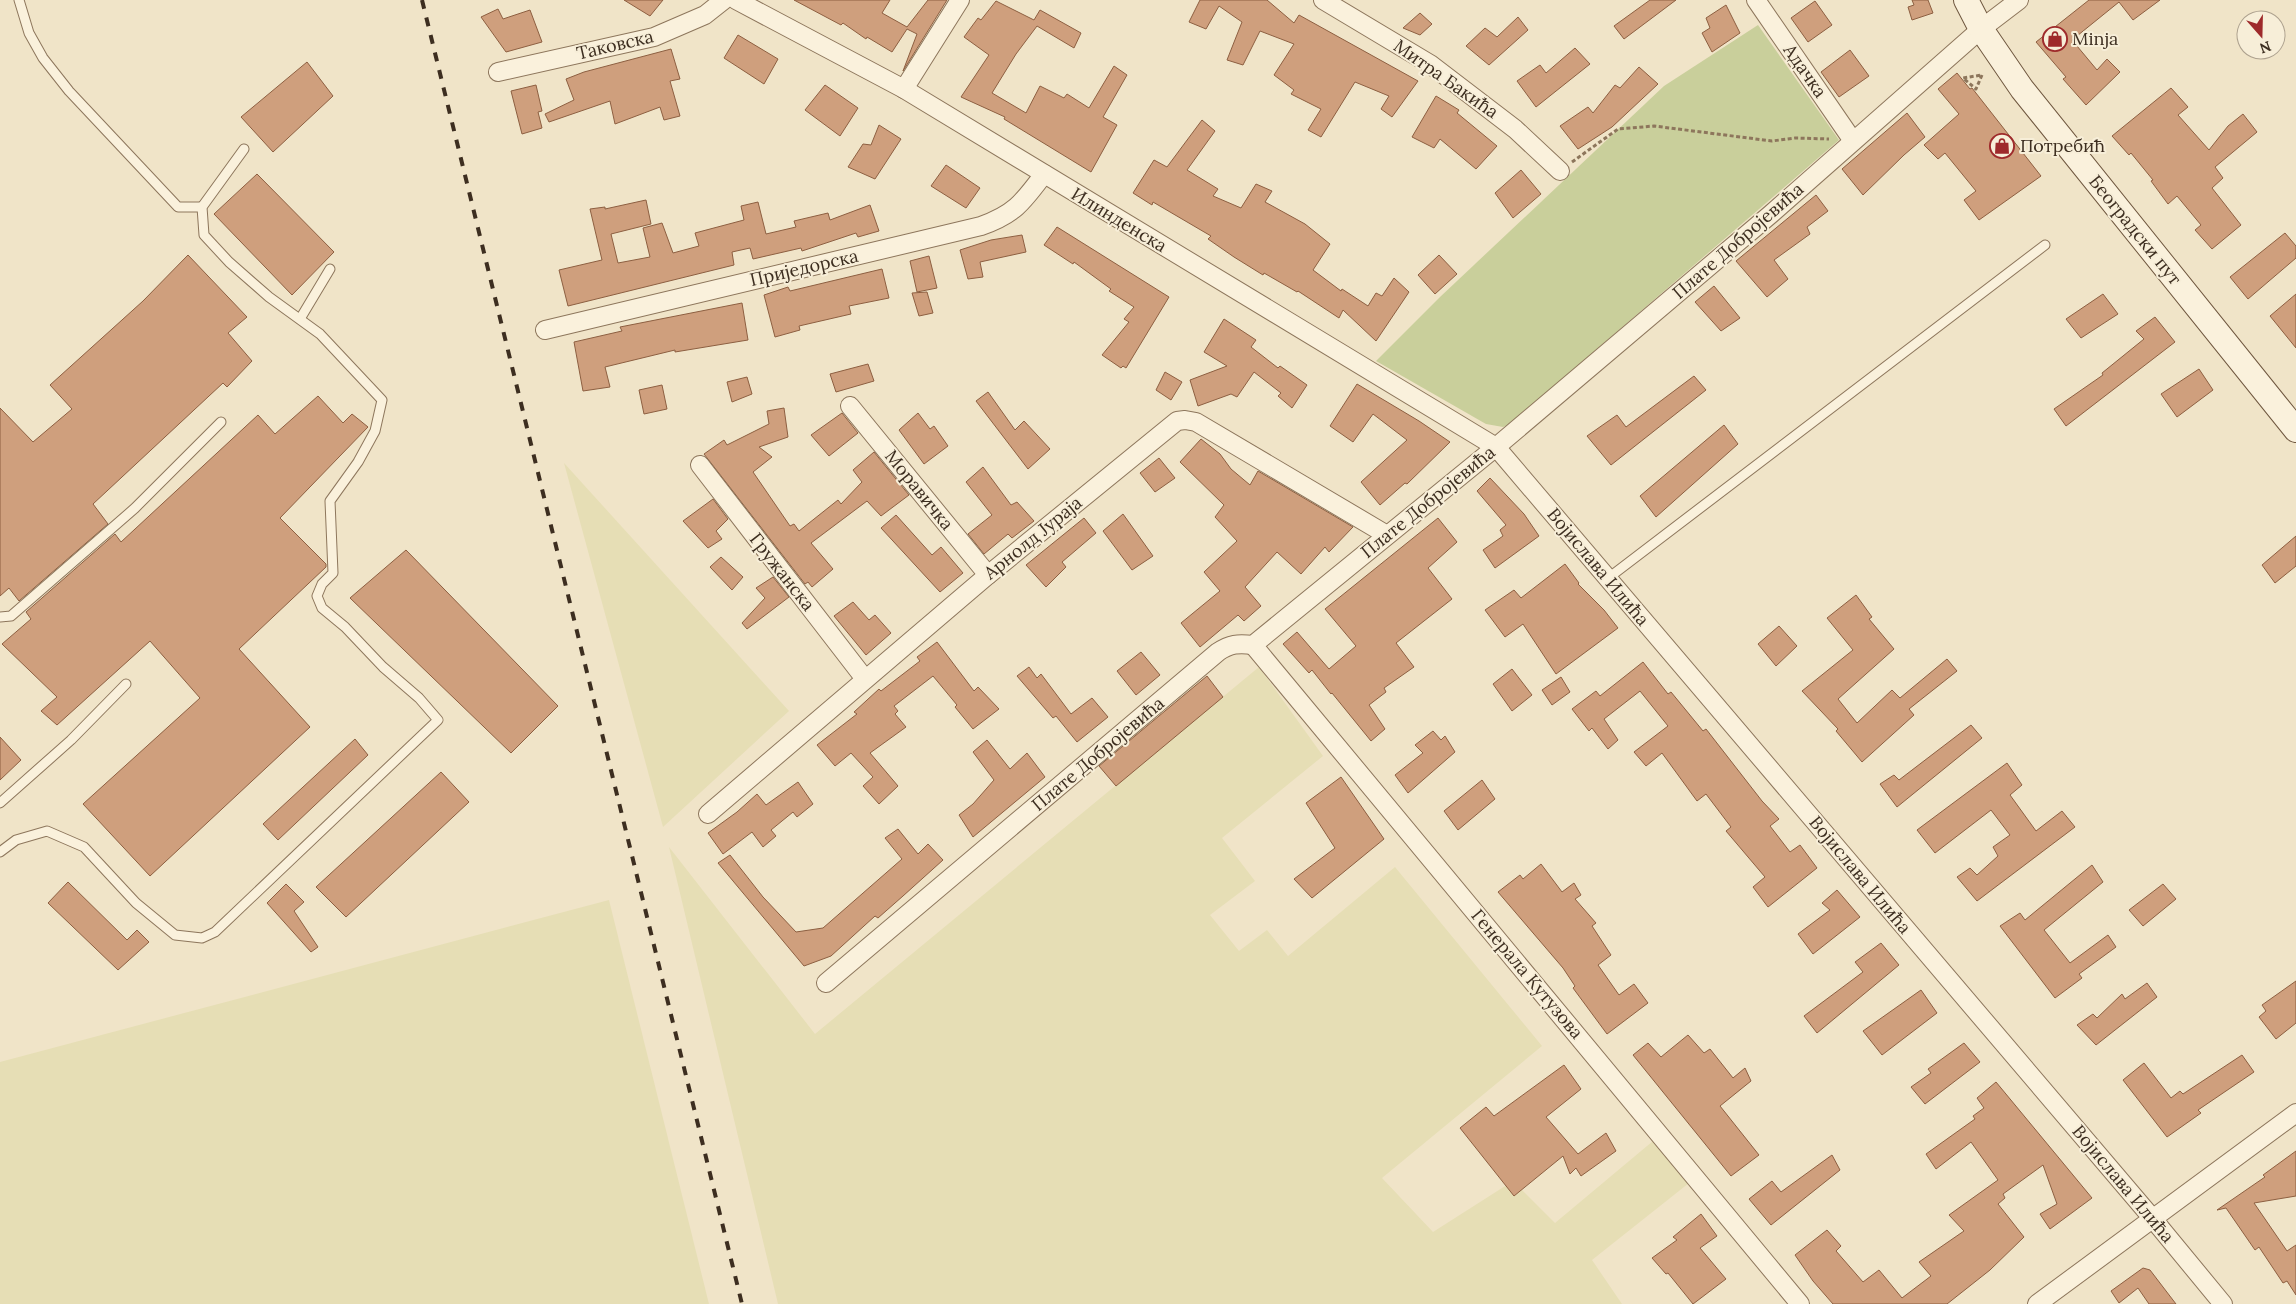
<svg xmlns="http://www.w3.org/2000/svg" width="2296" height="1304" font-family="Lora,serif">
  <rect width="100%" height="100%" fill="#f0e4c8"/>
  <g fill="#e6deb5">
    <polygon points="564,463 789,711 663,827"/>
    <polygon points="1259,667 1323,756 1222,838 1255,881 1210,915 1239,951 1267,930 1288,956 1395,867 1542,1046 1382,1178 1433,1232 1513,1181 1555,1223 1653,1141 1689,1183 1592,1260 1622,1304 778,1304 669,847 815,1034"/>
    <polygon points="609,900 709,1304 0,1304 0,1062"/>
  </g>
  <polygon fill="#c9cf9b" points="1758,25 1839,140 1510,424 1503,427 1486,424 1376,361 1440,297 1664,86"/>
  <g fill="#cf9f7d" stroke="#8d5f41">
    <polygon points="624,0 663,0 650,16"/>
    <polygon points="794,0 890,0 882,13 907,27 928,0 947,0 903,71 917,34 907,29 892,52 867,37 866,39 843,23 841,25"/>
    <polygon points="1200,0 1267,0 1294,23 1299,15 1418,81 1392,117 1381,109 1389,96 1355,82 1321,137 1308,130 1321,109 1291,94 1294,90 1274,75 1294,44 1260,31 1243,65 1227,60 1242,22 1219,6 1206,29 1189,22"/>
    <polygon points="1650,0 1676,0 1624,39 1614,26"/>
    <polygon points="1912,0 1928,0 1933,13 1912,20 1908,7 1914,5"/>
    <polygon points="2089,0 2160,0 2133,20 2119,2 2072,40 2097,70 2107,59 2120,72 2086,105 2063,79 2066,77 2036,42"/>
    <polygon points="996,1 1034,20 1040,10 1081,33 1074,48 1037,26 1016,54 992,93 1026,113 1040,86 1064,98 1067,94 1089,108 1114,66 1127,75 1103,117 1117,125 1091,172 1004,119 1005,117 961,97 989,55 964,37 978,18 981,20"/>
    <polygon points="1815,1 1832,25 1808,42 1791,18"/>
    <polygon points="1726,5 1740,33 1712,52 1702,33 1710,28 1706,18"/>
    <polygon points="498,9 503,19 530,10 542,42 506,52 481,17"/>
    <polygon points="1420,13 1432,24 1420,35 1403,28"/>
    <polygon points="1518,17 1528,30 1489,65 1466,46 1485,28 1497,37"/>
    <polygon points="738,35 778,59 764,84 724,58"/>
    <polygon points="1575,48 1590,64 1536,107 1517,81 1540,65 1546,73"/>
    <polygon points="671,49 680,79 670,81 680,116 664,120 660,107 615,124 610,101 549,122 545,114 574,100 566,79 584,72"/>
    <polygon points="1850,50 1869,76 1839,97 1821,72"/>
    <polygon points="307,62 333,96 273,152 241,117"/>
    <polygon points="1639,67 1658,84 1612,127 1578,149 1560,126 1588,107 1593,113 1615,85 1620,88"/>
    <polygon points="1957,73 1970,89 1972,88 2041,176 1979,220 1964,200 1976,191 1945,153 1938,159 1924,145 1959,114 1938,89"/>
    <polygon points="536,85 542,111 538,112 542,128 522,134 511,91"/>
    <polygon points="825,85 858,108 840,136 805,110"/>
    <polygon points="2171,88 2188,107 2178,115 2209,150 2228,126 2243,114 2257,132 2215,167 2223,178 2212,188 2241,225 2212,249 2195,230 2201,225 2177,196 2168,204 2151,181 2153,180 2131,153 2129,155 2112,136"/>
    <polygon points="1436,96 1459,110 1457,113 1497,146 1476,169 1440,139 1434,148 1412,137"/>
    <polygon points="1907,113 1925,137 1904,155 1863,195 1842,169"/>
    <polygon points="1202,120 1215,131 1187,170 1218,189 1213,196 1241,208 1256,184 1272,191 1265,202 1305,224 1330,244 1313,270 1341,291 1342,289 1368,306 1376,293 1382,296 1394,278 1409,292 1376,341 1343,310 1339,318 1298,291 1297,292 1264,273 1263,275 1234,257 1208,239 1211,236 1153,202 1152,205 1133,193 1154,160 1167,167"/>
    <polygon points="879,125 901,139 875,179 848,167 863,144 871,145"/>
    <polygon points="946,165 980,188 966,208 931,186"/>
    <polygon points="1521,170 1541,194 1513,218 1495,193"/>
    <polygon points="257,174 334,252 292,295 214,214"/>
    <polygon points="1816,195 1828,211 1807,227 1810,234 1774,260 1788,279 1767,297 1736,261"/>
    <polygon points="646,200 651,224 611,234 618,263 650,257 643,228 662,223 673,253 699,246 695,233 744,220 741,206 758,202 766,234 796,227 794,221 828,213 830,220 870,205 879,231 858,237 856,233 802,251 801,248 753,259 750,248 732,252 734,265 568,306 559,270 602,260 590,209 605,207 605,209"/>
    <polygon points="1057,227 1169,297 1126,368 1123,366 1121,368 1102,355 1129,322 1124,319 1134,307 1109,291 1111,289 1074,262 1073,264 1044,245"/>
    <polygon points="2285,233 2296,246 2296,258 2248,299 2230,277"/>
    <polygon points="1022,235 1026,252 980,262 983,277 968,279 960,250 991,240"/>
    <polygon points="188,255 247,317 228,333 252,361 227,387 223,383 93,504 108,524 19,601 9,588 0,596 0,408 33,442 72,409 50,385 143,301"/>
    <polygon points="1439,255 1457,274 1435,294 1418,275"/>
    <polygon points="929,256 937,288 917,292 910,261"/>
    <polygon points="882,269 889,298 849,306 851,314 799,326 800,330 775,337 764,295 788,287 790,291"/>
    <polygon points="1714,286 1740,318 1721,331 1695,302"/>
    <polygon points="927,292 933,313 919,316 912,293"/>
    <polygon points="2103,294 2118,314 2081,338 2066,319"/>
    <polygon points="2296,294 2296,348 2270,316"/>
    <polygon points="742,303 748,340 675,352 675,350 605,367 610,387 583,391 574,342 622,331 620,327"/>
    <polygon points="2155,317 2175,342 2066,426 2054,409 2103,375 2102,373 2144,339 2136,331"/>
    <polygon points="1224,319 1256,340 1251,347 1278,368 1280,366 1307,385 1292,408 1278,396 1281,393 1254,372 1237,397 1231,394 1198,406 1190,380 1227,366 1204,352"/>
    <polygon points="868,364 874,381 836,392 830,374"/>
    <polygon points="2199,369 2213,390 2177,417 2161,394"/>
    <polygon points="1165,372 1182,382 1171,400 1156,390"/>
    <polygon points="1694,376 1706,390 1611,465 1587,436 1617,415 1626,427"/>
    <polygon points="747,377 752,394 732,402 727,382"/>
    <polygon points="1357,384 1419,421 1450,442 1407,484 1405,483 1380,505 1361,482 1407,440 1373,414 1353,442 1330,426"/>
    <polygon points="662,385 667,409 644,414 639,390"/>
    <polygon points="988,392 1015,430 1024,421 1050,449 1028,469 976,401"/>
    <polygon points="318,396 343,423 352,414 368,427 280,518 326,564 326,567 239,649 310,727 150,876 83,804 200,698 150,641 57,725 41,711 57,697 2,644 31,619 26,612 115,534 121,542 258,415 275,434"/>
    <polygon points="784,408 788,437 759,447 772,457 753,472 790,526 794,524 799,531 838,500 841,504 862,482 853,470 874,452 909,495 881,516 867,501 811,543 833,569 812,587 808,582 805,584 704,454 724,440 727,445 769,424 767,411"/>
    <polygon points="842,413 858,433 829,456 811,435"/>
    <polygon points="918,413 930,429 934,426 948,446 924,464 899,430"/>
    <polygon points="1724,425 1738,444 1656,517 1640,496"/>
    <polygon points="1201,439 1220,454 1231,469 1250,485 1258,471 1353,527 1329,552 1325,547 1301,574 1277,552 1245,587 1261,606 1244,621 1238,615 1200,647 1181,623 1220,591 1204,572 1237,541 1215,517 1224,505 1180,462"/>
    <polygon points="1159,458 1175,478 1155,492 1140,473"/>
    <polygon points="983,467 1011,505 1017,502 1034,521 1012,538 1008,534 984,554 968,534 992,515 966,482"/>
    <polygon points="1490,478 1524,514 1539,536 1495,568 1483,550 1503,536 1500,530 1506,525 1477,491"/>
    <polygon points="713,499 728,519 716,531 722,539 708,548 683,521"/>
    <polygon points="1123,514 1153,556 1132,570 1103,531"/>
    <polygon points="896,515 932,555 941,547 963,573 940,592 881,528"/>
    <polygon points="1084,518 1096,533 1062,562 1066,567 1046,587 1026,565"/>
    <polygon points="1438,518 1457,542 1428,568 1452,599 1396,643 1414,667 1384,688 1386,692 1369,705 1385,729 1371,741 1332,693 1331,694 1312,670 1309,673 1283,644 1297,632 1329,669 1356,646 1325,609"/>
    <polygon points="2296,536 2296,566 2275,583 2262,565"/>
    <polygon points="406,550 558,706 511,753 350,598"/>
    <polygon points="721,557 743,577 732,590 710,567"/>
    <polygon points="1565,564 1579,583 1578,584 1604,610 1618,628 1556,674 1523,624 1505,637 1485,610 1514,590 1521,598"/>
    <polygon points="773,577 789,597 747,629 742,623 765,598 756,588"/>
    <polygon points="1856,595 1872,617 1869,619 1894,649 1838,699 1857,723 1892,690 1900,698 1947,659 1957,671 1909,709 1914,715 1862,762 1836,731 1838,729 1802,691 1853,650 1827,618"/>
    <polygon points="853,602 869,620 875,615 891,633 866,655 834,616"/>
    <polygon points="1779,626 1797,646 1776,666 1758,644"/>
    <polygon points="937,642 974,691 978,687 999,709 973,729 955,707 957,705 933,676 894,706 898,711 895,714 906,727 870,753 898,786 879,804 863,786 873,777 851,753 835,766 817,745 857,714 854,712 879,689 881,691 920,661 917,657"/>
    <polygon points="1141,652 1160,675 1136,695 1117,671"/>
    <polygon points="1643,662 1668,694 1671,692 1703,731 1706,729 1762,801 1779,819 1770,826 1790,852 1800,845 1817,868 1768,907 1753,887 1765,877 1726,831 1731,827 1706,794 1697,801 1662,753 1646,766 1634,752 1668,726 1640,691 1604,719 1618,740 1608,749 1592,728 1589,731 1572,709 1596,691 1600,696"/>
    <polygon points="1029,667 1037,678 1041,674 1071,714 1092,698 1108,717 1077,742 1056,716 1053,718 1017,676"/>
    <polygon points="1512,669 1532,695 1512,711 1493,684"/>
    <polygon points="1207,676 1223,697 1116,786 1099,766"/>
    <polygon points="1561,677 1570,692 1552,705 1542,690"/>
    <polygon points="1971,725 1982,738 1897,807 1880,784 1894,775 1899,780"/>
    <polygon points="1433,731 1441,740 1445,736 1455,752 1408,793 1395,775 1423,753 1415,745"/>
    <polygon points="0,737 21,760 0,780"/>
    <polygon points="355,739 368,755 278,840 263,824"/>
    <polygon points="987,740 1010,769 1027,753 1045,777 973,837 959,815 973,804 994,780 973,752"/>
    <polygon points="2007,763 2022,785 2010,795 2036,831 2062,811 2075,827 1977,901 1957,877 1970,868 1977,875 1998,856 1993,847 2010,835 1991,810 1935,853 1917,830"/>
    <polygon points="441,772 469,802 346,917 316,887"/>
    <polygon points="1341,777 1384,839 1312,898 1294,879 1335,848 1306,803"/>
    <polygon points="1482,780 1495,799 1458,830 1444,811"/>
    <polygon points="798,782 813,804 797,817 793,812 771,830 776,836 763,847 752,832 723,854 708,833 737,812 757,794 766,805"/>
    <polygon points="898,829 918,854 928,844 943,860 903,896 878,918 875,916 831,956 804,966 718,863 730,855 763,897 796,932 823,928 902,859 885,838"/>
    <polygon points="1541,864 1562,892 1574,883 1581,895 1575,899 1596,923 1592,926 1611,955 1598,965 1619,995 1634,984 1648,1003 1607,1034 1573,988 1575,986 1563,968 1498,892 1520,875 1523,879"/>
    <polygon points="2092,865 2103,882 2044,930 2070,963 2108,935 2116,947 2079,974 2082,978 2055,998 2000,926 2020,913 2025,920"/>
    <polygon points="68,882 127,940 137,930 149,942 118,970 48,903"/>
    <polygon points="286,884 304,902 294,911 318,947 311,952 267,903"/>
    <polygon points="2163,884 2176,899 2143,926 2129,910"/>
    <polygon points="1837,890 1860,917 1813,954 1798,934 1830,910 1822,903"/>
    <polygon points="1881,943 1899,965 1817,1033 1804,1016 1863,972 1855,962"/>
    <polygon points="2296,981 2296,1023 2276,1039 2259,1017 2266,1011 2262,1005"/>
    <polygon points="2147,983 2157,997 2096,1045 2077,1025 2093,1014 2097,1018 2122,994 2125,999"/>
    <polygon points="1921,990 1937,1013 1882,1055 1863,1031"/>
    <polygon points="1688,1035 1704,1053 1710,1049 1733,1078 1745,1068 1751,1081 1720,1106 1759,1155 1731,1176 1633,1055 1648,1043 1661,1057"/>
    <polygon points="1964,1043 1980,1062 1925,1104 1911,1087 1931,1073 1928,1069"/>
    <polygon points="2242,1055 2254,1072 2198,1110 2201,1113 2167,1137 2123,1080 2144,1063 2171,1098 2180,1091 2183,1094"/>
    <polygon points="1564,1065 1581,1089 1546,1117 1578,1154 1606,1133 1616,1151 1581,1176 1576,1168 1570,1174 1563,1156 1514,1196 1460,1128 1486,1107 1494,1116"/>
    <polygon points="1996,1082 2092,1198 2050,1229 2040,1214 2057,1204 2043,1165 2003,1194 2005,1198 1998,1204 2024,1237 1990,1270 1947,1304 1833,1304 1813,1281 1795,1255 1827,1230 1841,1246 1836,1251 1863,1282 1879,1270 1902,1298 1931,1276 1919,1262 1964,1231 1949,1215 1998,1180 1971,1142 1936,1169 1926,1154 1975,1119 1973,1116 1984,1108 1977,1098"/>
    <polygon points="2296,1151 2296,1196 2254,1203 2287,1251 2296,1245 2296,1295 2287,1281 2283,1283 2259,1247 2255,1250 2226,1208 2217,1210 2265,1177 2263,1175"/>
    <polygon points="1832,1155 1840,1170 1771,1225 1749,1199 1772,1181 1781,1192"/>
    <polygon points="1701,1214 1717,1236 1700,1248 1726,1279 1693,1304 1668,1273 1666,1274 1652,1258 1677,1240 1673,1237"/>
    <polygon points="2143,1268 2150,1270 2176,1304 2149,1304 2138,1288 2119,1303 2111,1291"/>
  </g>
  <g fill="none" stroke-linecap="round" stroke-linejoin="round">
    <defs>
      <g id="lane">
        <polyline points="19,0 29,33 43,58 69,91 178,207 202,207"/>
        <polyline points="300,319 330,269"/>
        <polyline points="1607,579 2045,245"/>
        <polyline points="0,617 11,616 135,508 221,422"/>
        <polyline points="0,803 71,740 126,684"/>
        <polyline points="0,852 16,840 47,831 84,847 136,903 175,935 202,938 215,932 438,720 419,698 383,667 345,627 322,608 317,596 322,584 333,573 330,501 358,462 375,431 382,400 320,334 269,297 229,262 204,235 202,207 244,149"/>
      </g>
      <g id="street">
        <polyline points="736,0 904,89 1496,447 2153,1219 2223,1304"/>
        <polyline points="1323,0 1430,64 1515,129 1560,171"/>
        <polyline points="1756,0 1853,141"/>
        <polyline points="498,72 654,37 705,15 724,0"/>
        <polyline points="904,89 960,0"/>
        <path d="M545,330L981,226C1015,214 1023,202 1044,174"/>
        <polyline points="850,406 988,575"/>
        <polyline points="700,465 865,679"/>
        <polyline points="1253,645 1800,1304"/>
        <polyline points="708,814 988,575 1177,421 1185,420 1196,422 1387,535"/>
        <path d="M826,983L1218,652C1230,644 1238,643 1253,645L1496,447L1771,214L1981,29L2019,0"/>
        <polyline points="2037,1304 2296,1113"/>
      </g>
      <polyline id="secondary" points="1966,0 1981,29 2022,89 2296,430"/>
    </defs>
    <use href="#lane" stroke="#8d765c" stroke-width="11"/>
    <use href="#street" stroke="#8d765c" stroke-width="20"/>
    <use href="#secondary" stroke="#6f573f" stroke-width="26"/>
    <g stroke="#8d765c" stroke-width="3" stroke-dasharray="4 2.5" stroke-linecap="butt">
      <polygon points="1982,75 1976,89 1963,78"/>
      <polyline points="1572,162 1618,129 1654,126 1772,141 1795,138 1829,139"/>
    </g>
    <use href="#lane" stroke="#faf1dc" stroke-width="9"/>
    <use href="#street" stroke="#faf1dc" stroke-width="18"/>
    <use href="#secondary" stroke="#faf1dc" stroke-width="24"/>
    <polyline stroke="#3d2e20" stroke-width="4" stroke-dasharray="9 9" stroke-linecap="butt" points="422,0 742,1304"/>
  </g>
  <defs>
    <symbol id="shop-ring" viewBox="-11 -11 22 22"><circle r="9.5" fill="#f7eed8" stroke="#9e2a2b" stroke-width="1.5"/><path d="M-5-2.5h2.3a2.7 3.5 0 0 1 5.4 0H5L5.5 6h-11ZM-1.5-2.5h3a1.5 2.3 0 0 0-3 0Z" fill="#9e2a2b"/></symbol>
  </defs>
  <g fill-rule="evenodd">
    <use href="#shop-ring" x="2041" y="25" width="28" height="28"/>
    <use href="#shop-ring" x="1988" y="132" width="28" height="28"/>
  </g>
  <g text-anchor="middle" stroke-width="4" stroke-linejoin="round" paint-order="stroke">
    <g font-size="18" fill="#3d2e20" stroke="#f7eed8" text-anchor="start">
      <text x="2072" y="45">Minja</text>
      <text x="2020" y="152">Потребић</text>
    </g>
    <g font-size="18" fill="#3d2e20" stroke="#f7eed8">
      <text transform="translate(615 45) rotate(-13)" y="6">Таковска</text>
      <text transform="translate(1805 71) rotate(55)" y="6">Адачка</text>
      <text transform="translate(1446 79) rotate(35)" y="6">Митра Бакића</text>
      <text transform="translate(1119 220) rotate(31)" y="6">Илинденска</text>
      <text transform="translate(2135 230) rotate(51)" y="6">Београдски пут</text>
      <text transform="translate(1738 241) rotate(-41)" y="6">Плате Добројевића</text>
      <text transform="translate(804 268) rotate(-13)" y="6">Приједорска</text>
      <text transform="translate(919 490) rotate(51)" y="6">Моравичка</text>
      <text transform="translate(1428 502) rotate(-39)" y="6">Плате Добројевића</text>
      <text transform="translate(1033 538) rotate(-39)" y="6">Арнолд Јураја</text>
      <text transform="translate(1598 567) rotate(50)" y="6">Војислава Илића</text>
      <text transform="translate(782 572) rotate(52)" y="6">Гружанска</text>
      <text transform="translate(1098 754) rotate(-40)" y="6">Плате Добројевића</text>
      <text transform="translate(1860 875) rotate(50)" y="6">Војислава Илића</text>
      <text transform="translate(1527 974) rotate(50)" y="6">Генерала Кутузова</text>
      <text transform="translate(2123 1184) rotate(50)" y="6">Војислава Илића</text>
    </g>
  </g>
  <g transform="translate(2261 35) rotate(160)"><circle r="24" fill="#f7eed8" stroke="#ada18e"/>
  <path d="M0-4L9 19L0 12L-9 19Z" fill="#9e2a2b"/>
  <text y="-8" font-size="14" font-weight="bold" text-anchor="middle" fill="#3d2e20">N</text>
  </g>
</svg>
